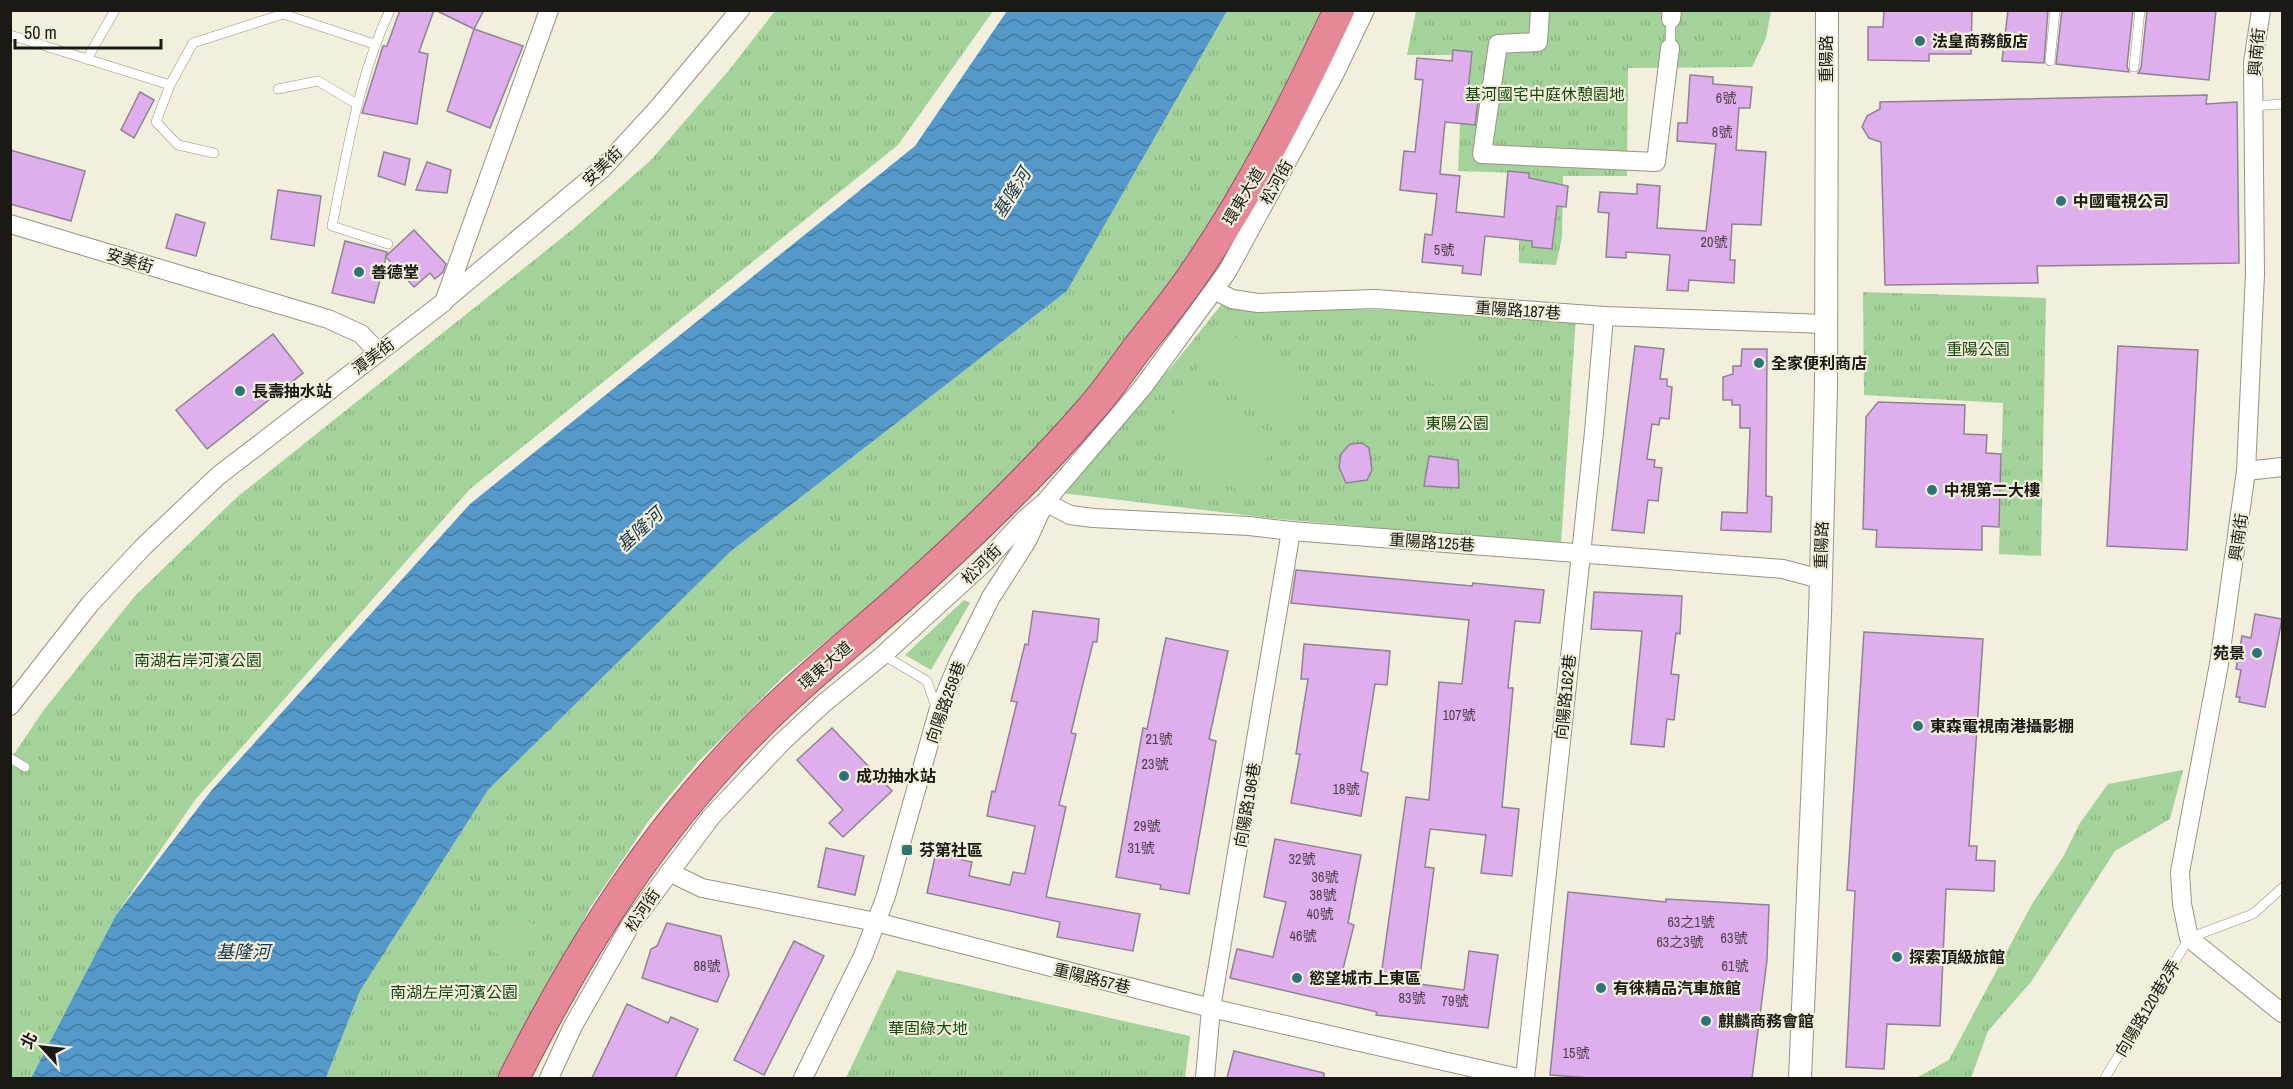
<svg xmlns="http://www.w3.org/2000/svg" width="2293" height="1089" font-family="'Archivo Narrow','Noto Sans TC',sans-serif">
  <defs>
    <pattern id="grass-tufts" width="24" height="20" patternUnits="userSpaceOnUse" patternTransform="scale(1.5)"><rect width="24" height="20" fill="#a3d39a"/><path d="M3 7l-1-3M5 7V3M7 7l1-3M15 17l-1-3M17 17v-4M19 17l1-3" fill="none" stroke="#8cb584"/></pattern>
    <pattern id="water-waves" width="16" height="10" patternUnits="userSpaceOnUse" patternTransform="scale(1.5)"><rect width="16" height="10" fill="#5499ca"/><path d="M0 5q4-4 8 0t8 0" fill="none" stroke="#457ca3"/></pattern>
  </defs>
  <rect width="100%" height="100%" fill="#f2efdc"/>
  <g fill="url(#grass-tufts)">
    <polygon points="1482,10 1507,12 1771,11 1766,38 1752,67 1628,68 1627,176 1563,176 1562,237 1556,265 1519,263 1519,173 1458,171 1463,55 1407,55 1416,11"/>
    <polygon points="775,11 993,11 898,145 470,489 195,800 116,915 31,1078 11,1078 10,760 43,711 134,597 236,498 573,229 651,160 730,69"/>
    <polygon points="1227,11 1334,11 1187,272 1064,422 947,541 784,676 698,762 650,819 591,906 500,1078 326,1078 360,991 488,790 730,552 1067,291"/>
    <polygon points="1863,292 2046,298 2041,556 1999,554 2003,403 1864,395"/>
    <polygon points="1221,305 1576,316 1561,544 1278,519 1062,493 1173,365"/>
    <polygon points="964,600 970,603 931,670 905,655"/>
    <polygon points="2183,770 2170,819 2115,851 2031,982 1988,1031 1971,1078 1916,1078 1949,1060 2032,904 2063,857 2080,823 2108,784"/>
    <polygon points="897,970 1190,1036 1185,1078 846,1078"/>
  </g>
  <g fill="#a3d39a">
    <path d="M1440,323C1458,328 1484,339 1474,364C1472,371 1464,378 1460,384L1438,386L1418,376L1413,358L1418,335Z"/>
    <polygon points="1220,329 1313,377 1289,421 1197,370"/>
    <polygon points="1189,388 1279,437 1247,495 1156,445"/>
    <polygon points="508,911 541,928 522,966 489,950"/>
    <polygon points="483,958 517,974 497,1014 464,997"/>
  </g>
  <polygon fill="url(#water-waves)" points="1007,11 1227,11 1067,291 730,552 488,790 360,991 326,1078 31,1078 116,915 211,791 470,504 915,146"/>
  <g fill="#dfaeec" stroke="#8e8391" stroke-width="1.5">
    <polygon points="400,10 434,10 419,52 428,54 417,124 362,113 383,46 387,46"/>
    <polygon points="435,10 484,10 474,29"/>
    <polygon points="1884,10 1972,10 1971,54 1929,54 1929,61 1868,60 1868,27 1883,27"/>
    <polygon points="2008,10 2048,10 2044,63 2002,61"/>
    <polygon points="2062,10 2133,10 2127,66 2129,72 2056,64"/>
    <polygon points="2147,10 2216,10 2209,80 2138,73 2141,68"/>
    <polygon points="474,29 523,46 490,128 447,111"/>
    <polygon points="1453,50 1472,52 1467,100 1478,101 1475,125 1445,122 1440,174 1460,176 1456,212 1504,217 1508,171 1529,173 1529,178 1568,186 1566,207 1557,206 1552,249 1532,247 1532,241 1485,236 1481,275 1462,273 1463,266 1422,262 1425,234 1432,235 1437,194 1400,190 1404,151 1415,152 1423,80 1415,79 1417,58 1452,61"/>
    <polygon points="1690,75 1713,77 1713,84 1752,87 1750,108 1739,108 1736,150 1766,152 1761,225 1732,224 1730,260 1735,260 1734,283 1689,280 1688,291 1667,290 1670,255 1626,252 1626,258 1606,257 1609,213 1598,212 1600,192 1637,194 1637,184 1660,186 1657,228 1706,231 1716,144 1677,141 1678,123 1687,123"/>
    <polygon points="140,92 154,100 134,138 121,130"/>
    <polygon points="2207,95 2206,104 2237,102 2239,263 2037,266 2038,283 1885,285 1881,142 1869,138 1862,127 1867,116 1880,109 1880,102"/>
    <polygon points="10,150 85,171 71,221 10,204"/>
    <polygon points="384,152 410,159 405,185 378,176"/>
    <polygon points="427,162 451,170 447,193 416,190"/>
    <polygon points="278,190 321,196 314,246 271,239"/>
    <polygon points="176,214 205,223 196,256 166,248"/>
    <polygon points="414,230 446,264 443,272 435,279 430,273 414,287 386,257 374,303 332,293 345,241 387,252 386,256"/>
    <polygon points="273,334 303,373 207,449 176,410"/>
    <polygon points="1635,346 1664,349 1660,379 1667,379 1667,386 1672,387 1669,419 1660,418 1659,425 1652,424 1647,459 1655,460 1654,467 1662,468 1658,501 1648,500 1644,533 1612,530"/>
    <polygon points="2118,346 2198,350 2187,550 2107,546"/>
    <polygon points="1742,349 1767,349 1766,496 1772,497 1771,532 1721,530 1722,512 1747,513 1750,428 1740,428 1740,405 1732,405 1732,400 1723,400 1723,377 1733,374 1733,366 1741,366"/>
    <polygon points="1878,402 1965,405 1964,434 1987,435 1986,453 2001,454 1999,527 1982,526 1982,550 1876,547 1877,530 1863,529 1866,417"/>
    <polygon points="1362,443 1369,448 1372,470 1367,480 1346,483 1339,467 1341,454 1350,444"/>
    <polygon points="1429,456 1458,460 1459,488 1424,486"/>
    <polygon points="1296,570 1472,586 1473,583 1544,590 1540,623 1515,621 1508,688 1513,688 1502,807 1519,809 1512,876 1481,873 1486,835 1430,829 1425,867 1434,868 1419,984 1464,990 1469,951 1498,955 1488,1028 1376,1015 1377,1012 1230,978 1237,949 1273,957 1286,902 1264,897 1275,839 1361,855 1348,923 1354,925 1342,973 1380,983 1406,797 1429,800 1439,682 1462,684 1469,620 1291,603"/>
    <polygon points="1594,592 1682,596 1680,634 1676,633 1671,674 1679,675 1674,720 1667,719 1664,747 1631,744 1642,631 1591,629"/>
    <polygon points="1033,611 1099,619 1097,642 1093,642 1071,733 1076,734 1059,805 1066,807 1046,897 1140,914 1133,951 1057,937 1060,922 927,893 938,843 964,848 962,860 972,862 969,876 1010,885 1013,872 1025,874 1035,826 987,816 992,791 995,792 1017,702 1011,701 1025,644 1028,645"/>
    <polygon points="2255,614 2282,619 2265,707 2239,702 2240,697 2236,697 2241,670 2236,669 2242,636 2251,638"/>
    <polygon points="1864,632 1983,639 1969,846 1977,846 1976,860 1995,861 1994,891 1946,889 1940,1026 1887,1024 1884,1069 1846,1067 1855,891 1847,890"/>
    <polygon points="1166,638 1228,651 1209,739 1216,741 1189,894 1160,889 1161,885 1116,877 1143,728 1147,729"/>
    <polygon points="1304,644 1390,651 1387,685 1375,684 1361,771 1368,773 1361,816 1291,803 1300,754 1296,754 1308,679 1301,679"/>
    <polygon points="832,728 892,791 843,837 829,823 843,810 797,760"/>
    <polygon points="826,848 864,856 855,895 818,887"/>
    <polygon points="1568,892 1666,902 1666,899 1769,905 1767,960 1752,1078 1591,1078 1550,1075"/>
    <polygon points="667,923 721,936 729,975 717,1002 642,978 651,949 657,946"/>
    <polygon points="794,941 824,956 764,1075 734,1060"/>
    <polygon points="627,1004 668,1023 671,1017 698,1029 675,1078 592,1078"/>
    <polygon points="1234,1051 1324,1073 1324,1078 1227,1078"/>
  </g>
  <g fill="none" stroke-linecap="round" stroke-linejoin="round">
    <defs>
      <g id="service">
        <polyline points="10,35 170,85 193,43 283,14 374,44"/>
        <polyline points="1670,48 1671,19"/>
        <polyline points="87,59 115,10"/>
        <polyline points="2050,61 2055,10"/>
        <polyline points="2134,67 2140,10"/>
        <polyline points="170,85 156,122 178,145 214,153"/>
        <polyline points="278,89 318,81 357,104"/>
        <polyline points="2254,106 2282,104"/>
        <path d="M388,244L332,226C347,153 358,78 390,10"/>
        <polyline points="883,655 927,681 937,710"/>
        <polyline points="10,758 25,767"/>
        <polyline points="2105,1078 2189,938 2253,914 2282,888"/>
      </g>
      <g id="minor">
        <polyline points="1540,10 1538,42 1498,44 1482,154 1656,162 1670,48"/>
        <polyline points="2261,10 2253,63 2255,274 2246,471 2219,664 2180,872 2182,904 2189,938 2282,1013"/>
        <polyline points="1671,19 1672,10"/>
        <polyline points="10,224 328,319 361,334 378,352"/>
        <polyline points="1214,290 1232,299 1258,303 1375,299 1604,316 1825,324"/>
        <polyline points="445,300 603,168 658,108 740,10"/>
        <polyline points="2246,471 2282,467"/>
        <polyline points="10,706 90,604 143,547 218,476 444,302 549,10"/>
        <polyline points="669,872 702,888 876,922 1211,1008 1518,1078"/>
        <polyline points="549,1078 573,1026 631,924 711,817 782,742 824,703 883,655 985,562 1024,520 1045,502 1143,387 1227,272 1335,73 1365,10"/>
        <polyline points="803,1078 863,956 886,896 938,712 959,661 991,597 1027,541 1045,502 1070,515 1093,518 1249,526 1291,531 1783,569 1820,579"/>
        <polyline points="1205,1078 1211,1008 1291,531"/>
        <polyline points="1525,1078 1594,432 1604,316"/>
      </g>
      <polyline id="tertiary" points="1800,1078 1820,615 1826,388 1827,10"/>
      <path id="trunk" d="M514,1078C573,962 636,857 725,760C778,701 841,651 901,598C967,539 1032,477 1090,410C1107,391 1121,370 1136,350C1157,323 1179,297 1198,268C1253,187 1297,99 1339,10"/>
    </defs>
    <use href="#service" stroke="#979483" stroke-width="10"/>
    <use href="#minor" stroke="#979483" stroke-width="20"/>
    <use href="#tertiary" stroke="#979483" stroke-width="24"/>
    <use href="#trunk" stroke="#9b4e59" stroke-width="32"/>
    <use href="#service" stroke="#fff" stroke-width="9"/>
    <use href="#minor" stroke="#fff" stroke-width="18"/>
    <use href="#tertiary" stroke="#fff" stroke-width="22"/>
    <use href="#trunk" stroke="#e68898" stroke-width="30"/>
  </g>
  <g fill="#2b7579" stroke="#f2efdc" stroke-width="2">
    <circle cx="1920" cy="41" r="6"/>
    <circle cx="2061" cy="201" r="6"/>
    <circle cx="359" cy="272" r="6"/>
    <circle cx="1759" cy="363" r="6"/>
    <circle cx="240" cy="391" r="6"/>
    <circle cx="1932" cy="490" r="6"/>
    <circle cx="2257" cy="653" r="6"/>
    <circle cx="1918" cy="726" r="6"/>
    <circle cx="844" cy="776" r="6"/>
    <rect x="901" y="844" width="12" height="12" rx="3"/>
    <circle cx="1897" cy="957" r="6"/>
    <circle cx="1297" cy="978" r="6"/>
    <circle cx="1601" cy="988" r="6"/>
    <circle cx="1706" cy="1021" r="6"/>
  </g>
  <g text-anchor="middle" stroke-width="4.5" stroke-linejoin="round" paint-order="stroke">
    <g font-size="14" fill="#4b3e49">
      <text x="1726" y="103">6號</text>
      <text x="1722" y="137">8號</text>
      <text x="1714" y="247">20號</text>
      <text x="1444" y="255">5號</text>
      <text x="1459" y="720">107號</text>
      <text x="1159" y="744">21號</text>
      <text x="1155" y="769">23號</text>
      <text x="1346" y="794">18號</text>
      <text x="1147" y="831">29號</text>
      <text x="1141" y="853">31號</text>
      <text x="1302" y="864">32號</text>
      <text x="1325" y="882">36號</text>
      <text x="1323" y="900">38號</text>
      <text x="1320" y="919">40號</text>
      <text x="1691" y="927">63之1號</text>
      <text x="1303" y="941">46號</text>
      <text x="1734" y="943">63號</text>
      <text x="1680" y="947">63之3號</text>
      <text x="707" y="971">88號</text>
      <text x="1735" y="971">61號</text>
      <text x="1412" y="1003">83號</text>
      <text x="1455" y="1006">79號</text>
      <text x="1576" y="1058">15號</text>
    </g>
    <g font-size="16" font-weight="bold" fill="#1a1913" stroke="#f2efdc" text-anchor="start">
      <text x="1932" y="47">法皇商務飯店</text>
      <text x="2073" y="207">中國電視公司</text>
      <text x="371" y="278">善德堂</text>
      <text x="1771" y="369">全家便利商店</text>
      <text x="252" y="397">長壽抽水站</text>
      <text x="1944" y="496">中視第二大樓</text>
      <text x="2245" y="659" text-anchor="end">苑景</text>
      <text x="1930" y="732">東森電視南港攝影棚</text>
      <text x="856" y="782">成功抽水站</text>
      <text x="919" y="856">芬第社區</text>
      <text x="1909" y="963">探索頂級旅館</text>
      <text x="1309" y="984">慾望城市上東區</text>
      <text x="1613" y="994">有徠精品汽車旅館</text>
      <text x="1718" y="1027">麒麟商務會館</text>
    </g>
    <g font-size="16" fill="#1a1913" stroke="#f2efdc">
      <text transform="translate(2256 52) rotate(-85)" y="6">興南街</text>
      <text transform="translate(1826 59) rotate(-90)" y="6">重陽路</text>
      <text transform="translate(602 166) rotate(-44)" y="6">安美街</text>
      <text transform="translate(1276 182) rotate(-61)" y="6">松河街</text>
      <text transform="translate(1243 196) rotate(-59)" y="6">環東大道</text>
      <text transform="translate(130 260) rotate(17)" y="6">安美街</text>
      <text transform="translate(1518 310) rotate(4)" y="6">重陽路187巷</text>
      <text transform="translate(373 356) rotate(-37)" y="6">潭美街</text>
      <text transform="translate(2238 537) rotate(-82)" y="6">興南街</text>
      <text transform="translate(1432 542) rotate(4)" y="6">重陽路125巷</text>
      <text transform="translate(1821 545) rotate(-88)" y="6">重陽路</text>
      <text transform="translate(981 564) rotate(-45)" y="6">松河街</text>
      <text transform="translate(825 665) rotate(-41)" y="6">環東大道</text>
      <text transform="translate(1565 697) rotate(-84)" y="6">向陽路162巷</text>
      <text transform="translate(945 702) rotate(-70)" y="6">向陽路258巷</text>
      <text transform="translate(1247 805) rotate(-80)" y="6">向陽路196巷</text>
      <text transform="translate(642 910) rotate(-56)" y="6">松河街</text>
      <text transform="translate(1092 978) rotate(14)" y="6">重陽路57巷</text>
      <text transform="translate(2147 1008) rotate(-59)" y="6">向陽路120巷2弄</text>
    </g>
    <g font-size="16" fill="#14480a" stroke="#f2efdc">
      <text x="1545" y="100">基河國宅中庭休憩園地</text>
      <text x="1978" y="355">重陽公園</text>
      <text x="1457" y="429">東陽公園</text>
      <text x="198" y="666">南湖右岸河濱公園</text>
      <text x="454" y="998">南湖左岸河濱公園</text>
      <text x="928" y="1034">華固綠大地</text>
    </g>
    <g font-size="18" font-style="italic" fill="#18364c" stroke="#f2efdc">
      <text transform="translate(1012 193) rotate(-58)" y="6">基隆河</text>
      <text transform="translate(640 530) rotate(-43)" y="6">基隆河</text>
      <text x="243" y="958">基隆河</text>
    </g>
  </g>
  <rect width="2293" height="1089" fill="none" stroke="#1a1913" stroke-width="24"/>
  <g transform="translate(42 1047) rotate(297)" stroke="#f2efdc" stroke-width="4.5" paint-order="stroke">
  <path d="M0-4.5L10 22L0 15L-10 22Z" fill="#1a1913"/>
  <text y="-9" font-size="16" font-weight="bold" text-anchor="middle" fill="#1a1913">北</text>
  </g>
  <path d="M15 39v9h146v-9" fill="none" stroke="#1a1913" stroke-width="3"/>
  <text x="24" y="39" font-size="18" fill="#1a1913" stroke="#f2efdc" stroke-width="4.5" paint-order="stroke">50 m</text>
</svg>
